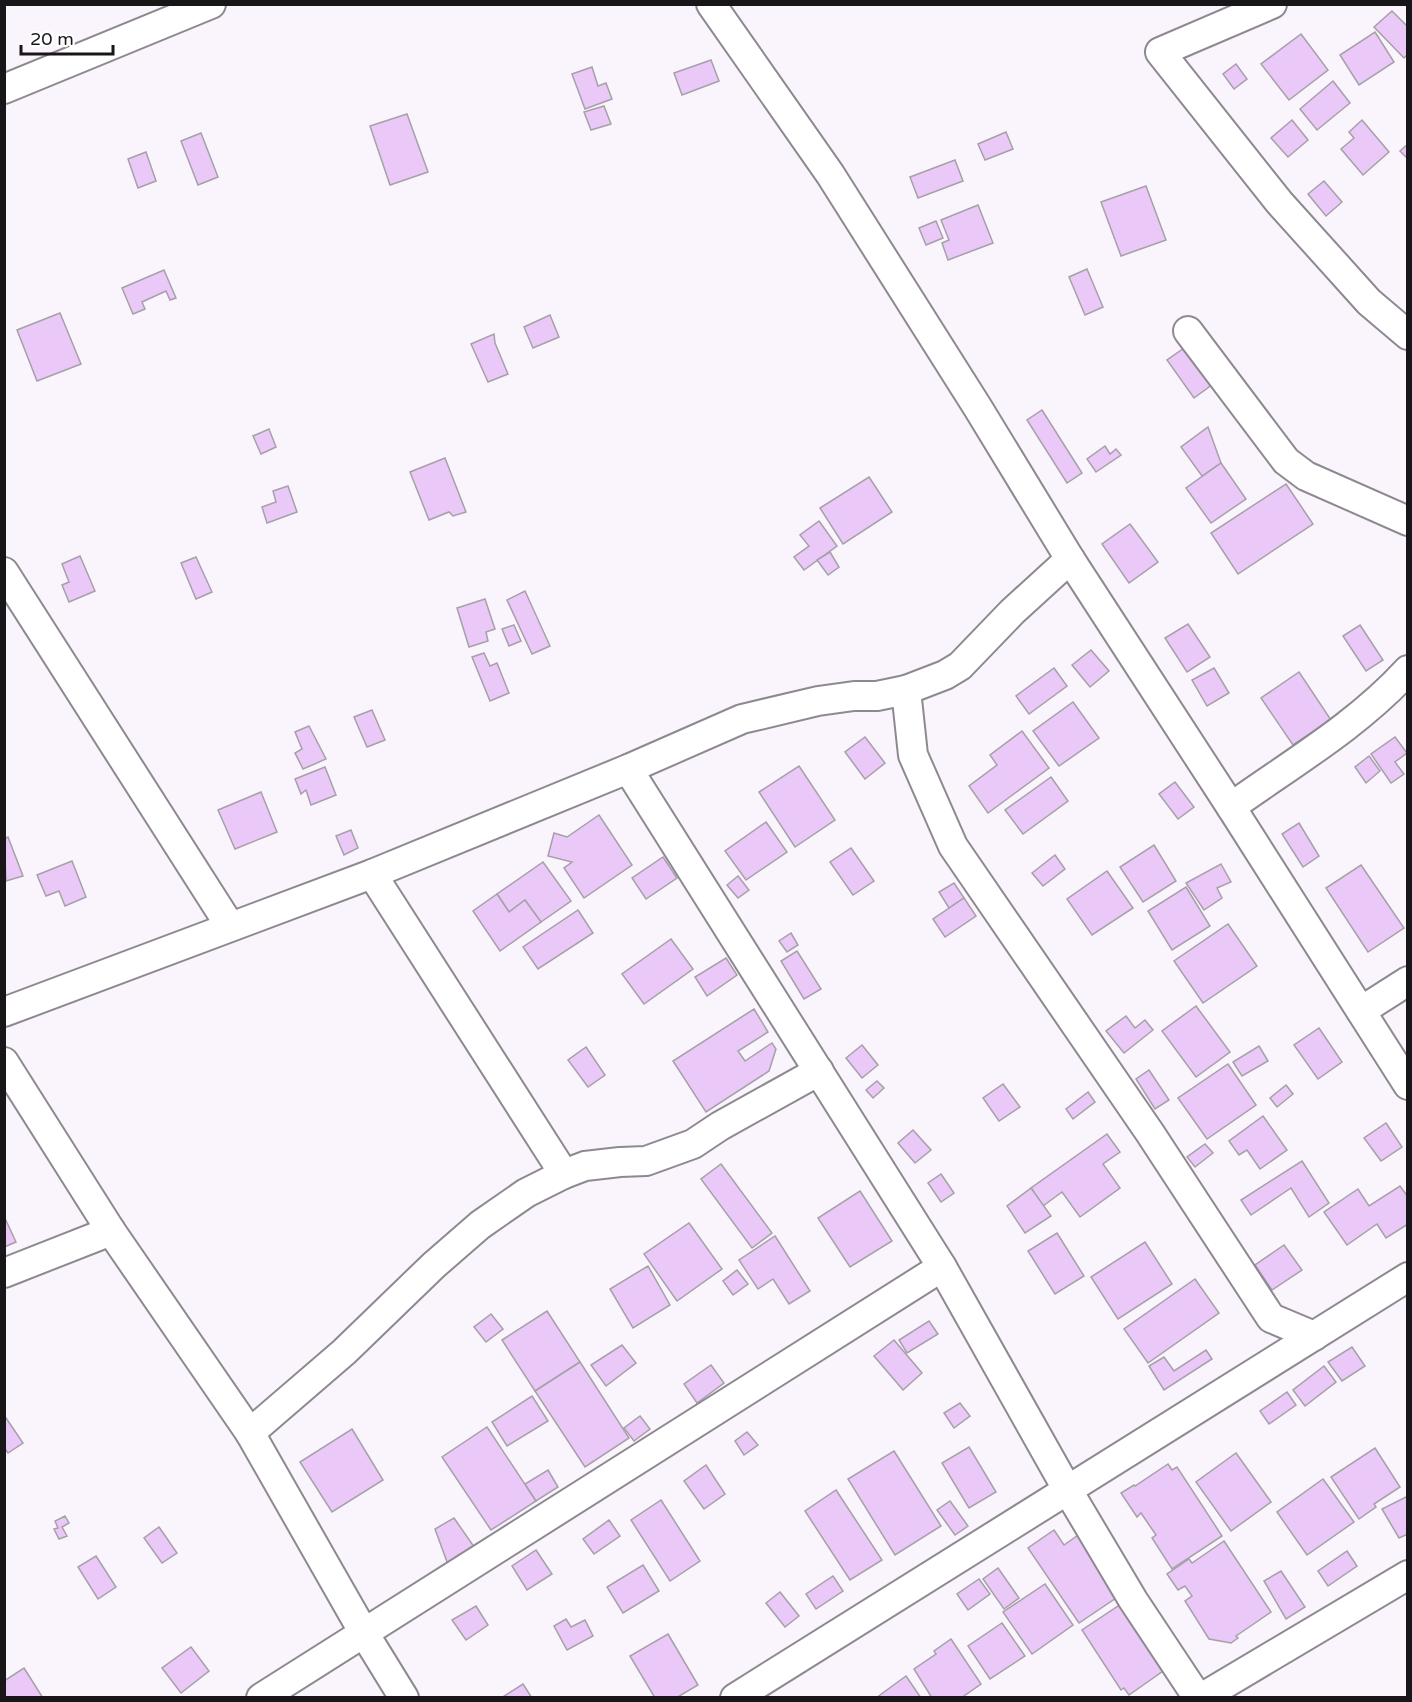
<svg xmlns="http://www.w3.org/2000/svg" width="1412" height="1702" font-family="'Varela Round',sans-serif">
  <rect width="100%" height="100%" fill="#faf4fd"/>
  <g fill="#eac8f8" stroke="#a6a0a8" stroke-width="1.5">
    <polygon points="1392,11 1408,27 1408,54 1404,58 1374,27"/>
    <polygon points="1375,32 1394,62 1359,85 1340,55"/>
    <polygon points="1301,34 1328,70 1289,100 1261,64"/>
    <polygon points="711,60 719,81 682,95 674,73"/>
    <polygon points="1236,64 1247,79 1234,89 1223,74"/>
    <polygon points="592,67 598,86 606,83 612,99 585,109 572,74"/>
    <polygon points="1333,81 1350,103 1317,130 1300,109"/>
    <polygon points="604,106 611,124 591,130 584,112"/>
    <polygon points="407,114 428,172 390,185 370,126"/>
    <polygon points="1292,120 1308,140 1288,157 1271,138"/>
    <polygon points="1362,120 1389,152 1363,175 1341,149 1354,138 1349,132"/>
    <polygon points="1006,132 1013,149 985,160 978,144"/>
    <polygon points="201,133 218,177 198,185 181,141"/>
    <polygon points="1408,144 1408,159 1400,151"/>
    <polygon points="146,152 156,181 138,188 128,159"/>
    <polygon points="955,160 963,181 918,198 910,177"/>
    <polygon points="1324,181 1342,202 1326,216 1308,194"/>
    <polygon points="1146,186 1166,240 1121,256 1101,202"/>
    <polygon points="978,205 993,243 948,260 942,243 949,240 941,220"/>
    <polygon points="936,221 943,238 926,245 919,228"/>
    <polygon points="1087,269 1103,307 1085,315 1069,277"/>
    <polygon points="164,270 176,298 170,300 166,291 142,302 145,309 133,314 122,288"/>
    <polygon points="60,313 81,364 37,381 17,330"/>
    <polygon points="550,315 559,337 533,348 524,327"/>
    <polygon points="494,334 495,343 508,374 488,382 471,344"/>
    <polygon points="1187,346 1213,384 1194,398 1167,360"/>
    <polygon points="1042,410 1082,473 1067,483 1027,420"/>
    <polygon points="1208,427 1221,463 1202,476 1181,447"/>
    <polygon points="269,429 276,447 261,454 253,436"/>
    <polygon points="1105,446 1110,454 1116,449 1121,455 1096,472 1087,459"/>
    <polygon points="445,458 466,512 453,516 449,512 429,520 410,472"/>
    <polygon points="1221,463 1246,499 1211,523 1186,488"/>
    <polygon points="869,477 892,512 843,544 820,508"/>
    <polygon points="1286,484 1313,524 1238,574 1211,533"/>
    <polygon points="288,486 297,512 267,523 262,507 276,502 273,491"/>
    <polygon points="819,521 837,546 804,570 794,557 809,546 800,535"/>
    <polygon points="1130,524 1158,562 1129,583 1102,544"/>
    <polygon points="830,552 839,567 828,575 817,560"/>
    <polygon points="80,556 95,591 69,602 62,585 69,582 62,564"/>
    <polygon points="196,557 212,592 196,599 181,563"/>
    <polygon points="525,591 550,646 532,654 507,600"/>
    <polygon points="485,599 495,629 486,632 488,641 469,647 457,608"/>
    <polygon points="1188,624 1210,657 1187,672 1165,638"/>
    <polygon points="514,625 521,641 509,646 502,629"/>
    <polygon points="1360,625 1383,660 1366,671 1343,636"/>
    <polygon points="1091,650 1109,671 1090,687 1072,665"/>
    <polygon points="484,653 490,666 497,663 509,693 490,701 472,657"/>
    <polygon points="1054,668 1067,686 1029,714 1016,696"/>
    <polygon points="1214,668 1229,693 1207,706 1192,680"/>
    <polygon points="1299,672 1331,720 1293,745 1261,698"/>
    <polygon points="1073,702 1099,738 1059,766 1033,731"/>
    <polygon points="372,710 385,740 367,747 354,717"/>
    <polygon points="309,726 326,759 303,769 295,753 302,749 295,732"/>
    <polygon points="1022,731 1049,768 988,813 969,786 997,765 990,755"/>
    <polygon points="865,737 885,763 865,779 845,752"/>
    <polygon points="1395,737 1407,753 1395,762 1404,774 1391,783 1371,754"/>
    <polygon points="1369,756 1380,771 1366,783 1355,767"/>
    <polygon points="799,766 835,820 795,847 759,792"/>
    <polygon points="325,767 336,795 311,805 306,790 301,794 295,779"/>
    <polygon points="1051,777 1068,801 1023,834 1005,810"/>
    <polygon points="1175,782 1194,807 1178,819 1159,794"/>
    <polygon points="261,792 277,832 235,849 218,810"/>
    <polygon points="599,815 632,865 584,898 564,868 572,862 548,856 554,833 567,837"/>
    <polygon points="766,822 787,852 746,880 725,851"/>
    <polygon points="1299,823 1319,856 1303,867 1282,834"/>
    <polygon points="351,830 358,848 344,855 336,836"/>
    <polygon points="8,837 23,876 6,881 4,839"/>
    <polygon points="1154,845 1176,881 1143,902 1120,867"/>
    <polygon points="851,848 874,881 853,895 830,862"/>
    <polygon points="1055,855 1065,869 1043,886 1032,873"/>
    <polygon points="663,857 677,878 646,899 632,878"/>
    <polygon points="72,861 86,897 65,906 59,891 46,896 37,875"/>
    <polygon points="543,862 571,901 541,922 525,900 509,912 497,894"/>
    <polygon points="1221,864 1231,882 1217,888 1222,898 1204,910 1186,883"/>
    <polygon points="1361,865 1404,928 1368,952 1326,888"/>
    <polygon points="1107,871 1133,908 1092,935 1067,899"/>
    <polygon points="738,876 749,890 738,898 727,885"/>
    <polygon points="954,883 964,898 949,908 939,892"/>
    <polygon points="1186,887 1210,926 1172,950 1148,911"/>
    <polygon points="497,894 509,912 525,900 541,922 500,951 473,911"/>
    <polygon points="964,898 976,916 945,937 933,919"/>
    <polygon points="578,910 593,933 538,969 523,947"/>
    <polygon points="1228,924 1257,966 1203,1003 1174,961"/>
    <polygon points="791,933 798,945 787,952 779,941"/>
    <polygon points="671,939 693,969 644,1004 622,974"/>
    <polygon points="797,951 821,989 804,999 781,961"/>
    <polygon points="726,958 737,975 707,996 695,977"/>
    <polygon points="1196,1006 1230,1052 1196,1077 1162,1031"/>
    <polygon points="754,1009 768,1032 738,1051 745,1061 772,1043 776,1049 769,1071 706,1112 673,1061"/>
    <polygon points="1126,1016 1135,1028 1145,1020 1153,1030 1124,1053 1106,1031"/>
    <polygon points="1319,1028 1342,1062 1318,1079 1294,1045"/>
    <polygon points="862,1045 878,1065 862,1078 846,1058"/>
    <polygon points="1259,1046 1268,1061 1242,1076 1233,1062"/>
    <polygon points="586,1047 605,1075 588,1087 568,1060"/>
    <polygon points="1228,1064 1256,1105 1207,1139 1178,1098"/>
    <polygon points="1149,1070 1169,1100 1155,1109 1136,1079"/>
    <polygon points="877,1081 884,1088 873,1098 866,1090"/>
    <polygon points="1003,1084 1020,1107 999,1121 983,1098"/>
    <polygon points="1286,1085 1293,1094 1277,1107 1270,1098"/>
    <polygon points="1088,1092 1095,1102 1073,1119 1066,1109"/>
    <polygon points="1263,1116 1287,1150 1260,1169 1247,1150 1239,1155 1229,1141"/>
    <polygon points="1386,1123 1402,1147 1381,1161 1364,1138"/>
    <polygon points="913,1130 931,1150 915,1163 898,1143"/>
    <polygon points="1107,1134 1120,1152 1103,1164 1120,1188 1080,1217 1062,1192 1043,1206 1031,1188"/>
    <polygon points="1205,1144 1213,1153 1195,1167 1187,1157"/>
    <polygon points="1302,1161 1329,1203 1309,1217 1291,1188 1251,1215 1241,1200"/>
    <polygon points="721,1164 772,1233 752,1248 701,1179"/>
    <polygon points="941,1174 954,1193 941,1202 928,1183"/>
    <polygon points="1400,1186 1408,1197 1408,1224 1386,1238 1377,1224 1347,1245 1324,1212 1358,1189 1369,1206"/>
    <polygon points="1031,1188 1051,1216 1025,1233 1007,1206"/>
    <polygon points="860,1191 892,1241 850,1267 818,1218"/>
    <polygon points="4,1216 16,1242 4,1247"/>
    <polygon points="689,1223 722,1269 677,1301 644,1254"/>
    <polygon points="1057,1233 1084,1276 1055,1294 1028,1251"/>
    <polygon points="775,1236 810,1291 789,1304 773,1279 758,1289 739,1260"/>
    <polygon points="1145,1242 1172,1284 1118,1319 1091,1277"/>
    <polygon points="1284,1245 1302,1270 1272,1290 1255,1265"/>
    <polygon points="648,1266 670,1305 633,1328 610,1289"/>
    <polygon points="737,1270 748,1284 733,1295 723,1281"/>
    <polygon points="1195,1279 1219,1313 1148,1363 1124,1329"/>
    <polygon points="547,1311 580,1362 535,1391 502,1340"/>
    <polygon points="491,1314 503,1329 486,1342 474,1327"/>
    <polygon points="929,1321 938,1334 907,1353 899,1340"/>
    <polygon points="894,1340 922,1373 903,1390 874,1356"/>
    <polygon points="622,1345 636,1363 606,1386 591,1365"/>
    <polygon points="1352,1347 1365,1366 1342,1381 1328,1362"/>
    <polygon points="1206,1350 1212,1359 1164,1390 1149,1366 1164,1357 1174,1371"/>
    <polygon points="580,1362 629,1438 585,1467 535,1391"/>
    <polygon points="711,1365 724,1383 697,1403 684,1384"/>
    <polygon points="1324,1366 1336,1382 1305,1406 1293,1390"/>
    <polygon points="1287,1392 1296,1405 1269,1424 1260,1411"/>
    <polygon points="532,1396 548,1421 507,1446 492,1422"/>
    <polygon points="960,1403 970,1416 954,1428 944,1413"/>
    <polygon points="4,1415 23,1443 8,1453 4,1447"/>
    <polygon points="640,1416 650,1429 634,1441 624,1428"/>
    <polygon points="487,1427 536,1501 491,1530 442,1457"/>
    <polygon points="352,1429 383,1480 332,1512 300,1462"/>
    <polygon points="747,1432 758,1445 744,1455 735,1441"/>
    <polygon points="969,1447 996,1492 969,1508 942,1463"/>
    <polygon points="1375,1448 1400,1487 1374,1504 1376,1507 1359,1519 1331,1477"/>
    <polygon points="894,1451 941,1526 895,1555 848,1479"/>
    <polygon points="1236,1453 1271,1502 1231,1531 1196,1482"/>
    <polygon points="1168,1464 1172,1470 1177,1467 1222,1536 1172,1569 1152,1538 1156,1535 1141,1513 1137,1517 1121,1493 1134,1485 1135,1486"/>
    <polygon points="706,1465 725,1494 704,1509 684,1481"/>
    <polygon points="548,1470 558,1487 536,1501 525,1484"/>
    <polygon points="1323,1479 1354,1522 1307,1555 1277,1512"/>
    <polygon points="836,1490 882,1560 850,1580 805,1511"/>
    <polygon points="1408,1496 1408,1534 1399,1538 1382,1509"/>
    <polygon points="661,1500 700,1561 670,1581 631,1520"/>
    <polygon points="950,1501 968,1526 955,1535 937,1510"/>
    <polygon points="65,1516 69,1523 62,1527 67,1536 59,1539 54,1529 58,1528 55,1521"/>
    <polygon points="454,1518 477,1551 450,1570 435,1529"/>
    <polygon points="609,1520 620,1536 594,1554 583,1539"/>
    <polygon points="159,1527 177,1553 162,1563 144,1538"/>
    <polygon points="1054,1530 1064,1545 1081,1533 1122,1594 1079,1623 1028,1548"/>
    <polygon points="1224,1541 1271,1612 1236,1636 1238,1638 1231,1643 1209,1639 1185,1601 1192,1596 1185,1586 1178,1590 1167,1574 1189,1559 1192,1563"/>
    <polygon points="536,1550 552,1574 527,1590 512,1566"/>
    <polygon points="1347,1551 1357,1566 1328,1586 1318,1571"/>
    <polygon points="96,1556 116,1587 98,1599 78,1567"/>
    <polygon points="643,1565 659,1591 623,1613 607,1587"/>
    <polygon points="998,1568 1019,1598 1004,1609 983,1579"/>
    <polygon points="1281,1571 1305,1607 1286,1619 1264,1581"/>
    <polygon points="833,1576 843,1591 816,1609 806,1594"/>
    <polygon points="979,1579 990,1594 968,1610 957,1594"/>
    <polygon points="1045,1584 1073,1625 1032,1654 1003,1612"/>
    <polygon points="780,1592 799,1616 785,1627 766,1603"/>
    <polygon points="1124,1602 1165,1662 1159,1666 1163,1671 1129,1695 1124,1688 1121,1690 1082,1630"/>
    <polygon points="476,1606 488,1625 466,1640 452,1620"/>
    <polygon points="566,1619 571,1627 585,1620 593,1636 567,1650 554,1626"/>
    <polygon points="1002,1623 1025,1656 990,1679 968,1646"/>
    <polygon points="668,1634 698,1685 676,1698 655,1698 630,1656"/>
    <polygon points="951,1639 981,1684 961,1698 932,1698 914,1669 936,1654 934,1651"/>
    <polygon points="191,1647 209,1671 181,1693 162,1668"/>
    <polygon points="24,1668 43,1698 4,1698 4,1681"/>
    <polygon points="906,1676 921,1698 876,1698"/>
    <polygon points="523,1684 532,1698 501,1698"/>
  </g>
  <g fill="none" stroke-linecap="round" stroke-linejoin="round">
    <defs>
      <g id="street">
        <polyline points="711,4 830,174 978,408 1070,559 1231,807 1408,1085"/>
        <polyline points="1272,4 1160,52 1279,202 1369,302 1408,335"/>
        <polyline points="4,89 211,4"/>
        <polyline points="1188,331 1286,461 1306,476 1408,521"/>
        <polyline points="4,572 230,926"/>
        <polyline points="906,690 913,755 953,846 1150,1133 1271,1318 1314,1336"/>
        <polyline points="628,769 942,1267 1067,1489 1133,1600 1198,1698"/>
        <path d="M1231,807C1291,764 1358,725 1408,670"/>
        <polyline points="372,874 564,1174"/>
        <polyline points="1361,1011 1408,981"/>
        <polyline points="4,1012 372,874 628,769 742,719 818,701 854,696 877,696 906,690 945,675 960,666 1012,612 1070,559"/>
        <polyline points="4,1062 111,1231 250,1433 364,1633 404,1698"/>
        <polyline points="4,1273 111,1231"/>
        <polyline points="250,1433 344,1352 434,1265 480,1225 526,1193 564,1174 585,1166 620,1162 646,1161 693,1144 720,1126 819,1071"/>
        <polyline points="261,1698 942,1267"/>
        <polyline points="735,1698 1408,1277"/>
        <polyline points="1201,1698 1408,1575"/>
      </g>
    </defs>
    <use href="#street" stroke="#8e8990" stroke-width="32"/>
    <use href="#street" stroke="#fff" stroke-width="28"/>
  </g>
  <rect width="1412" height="1702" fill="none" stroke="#181619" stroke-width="12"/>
  <path d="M21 45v9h92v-9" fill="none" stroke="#181619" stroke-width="3"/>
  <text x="30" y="45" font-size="18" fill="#181619" stroke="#ffffff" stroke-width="4.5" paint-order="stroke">20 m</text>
</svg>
